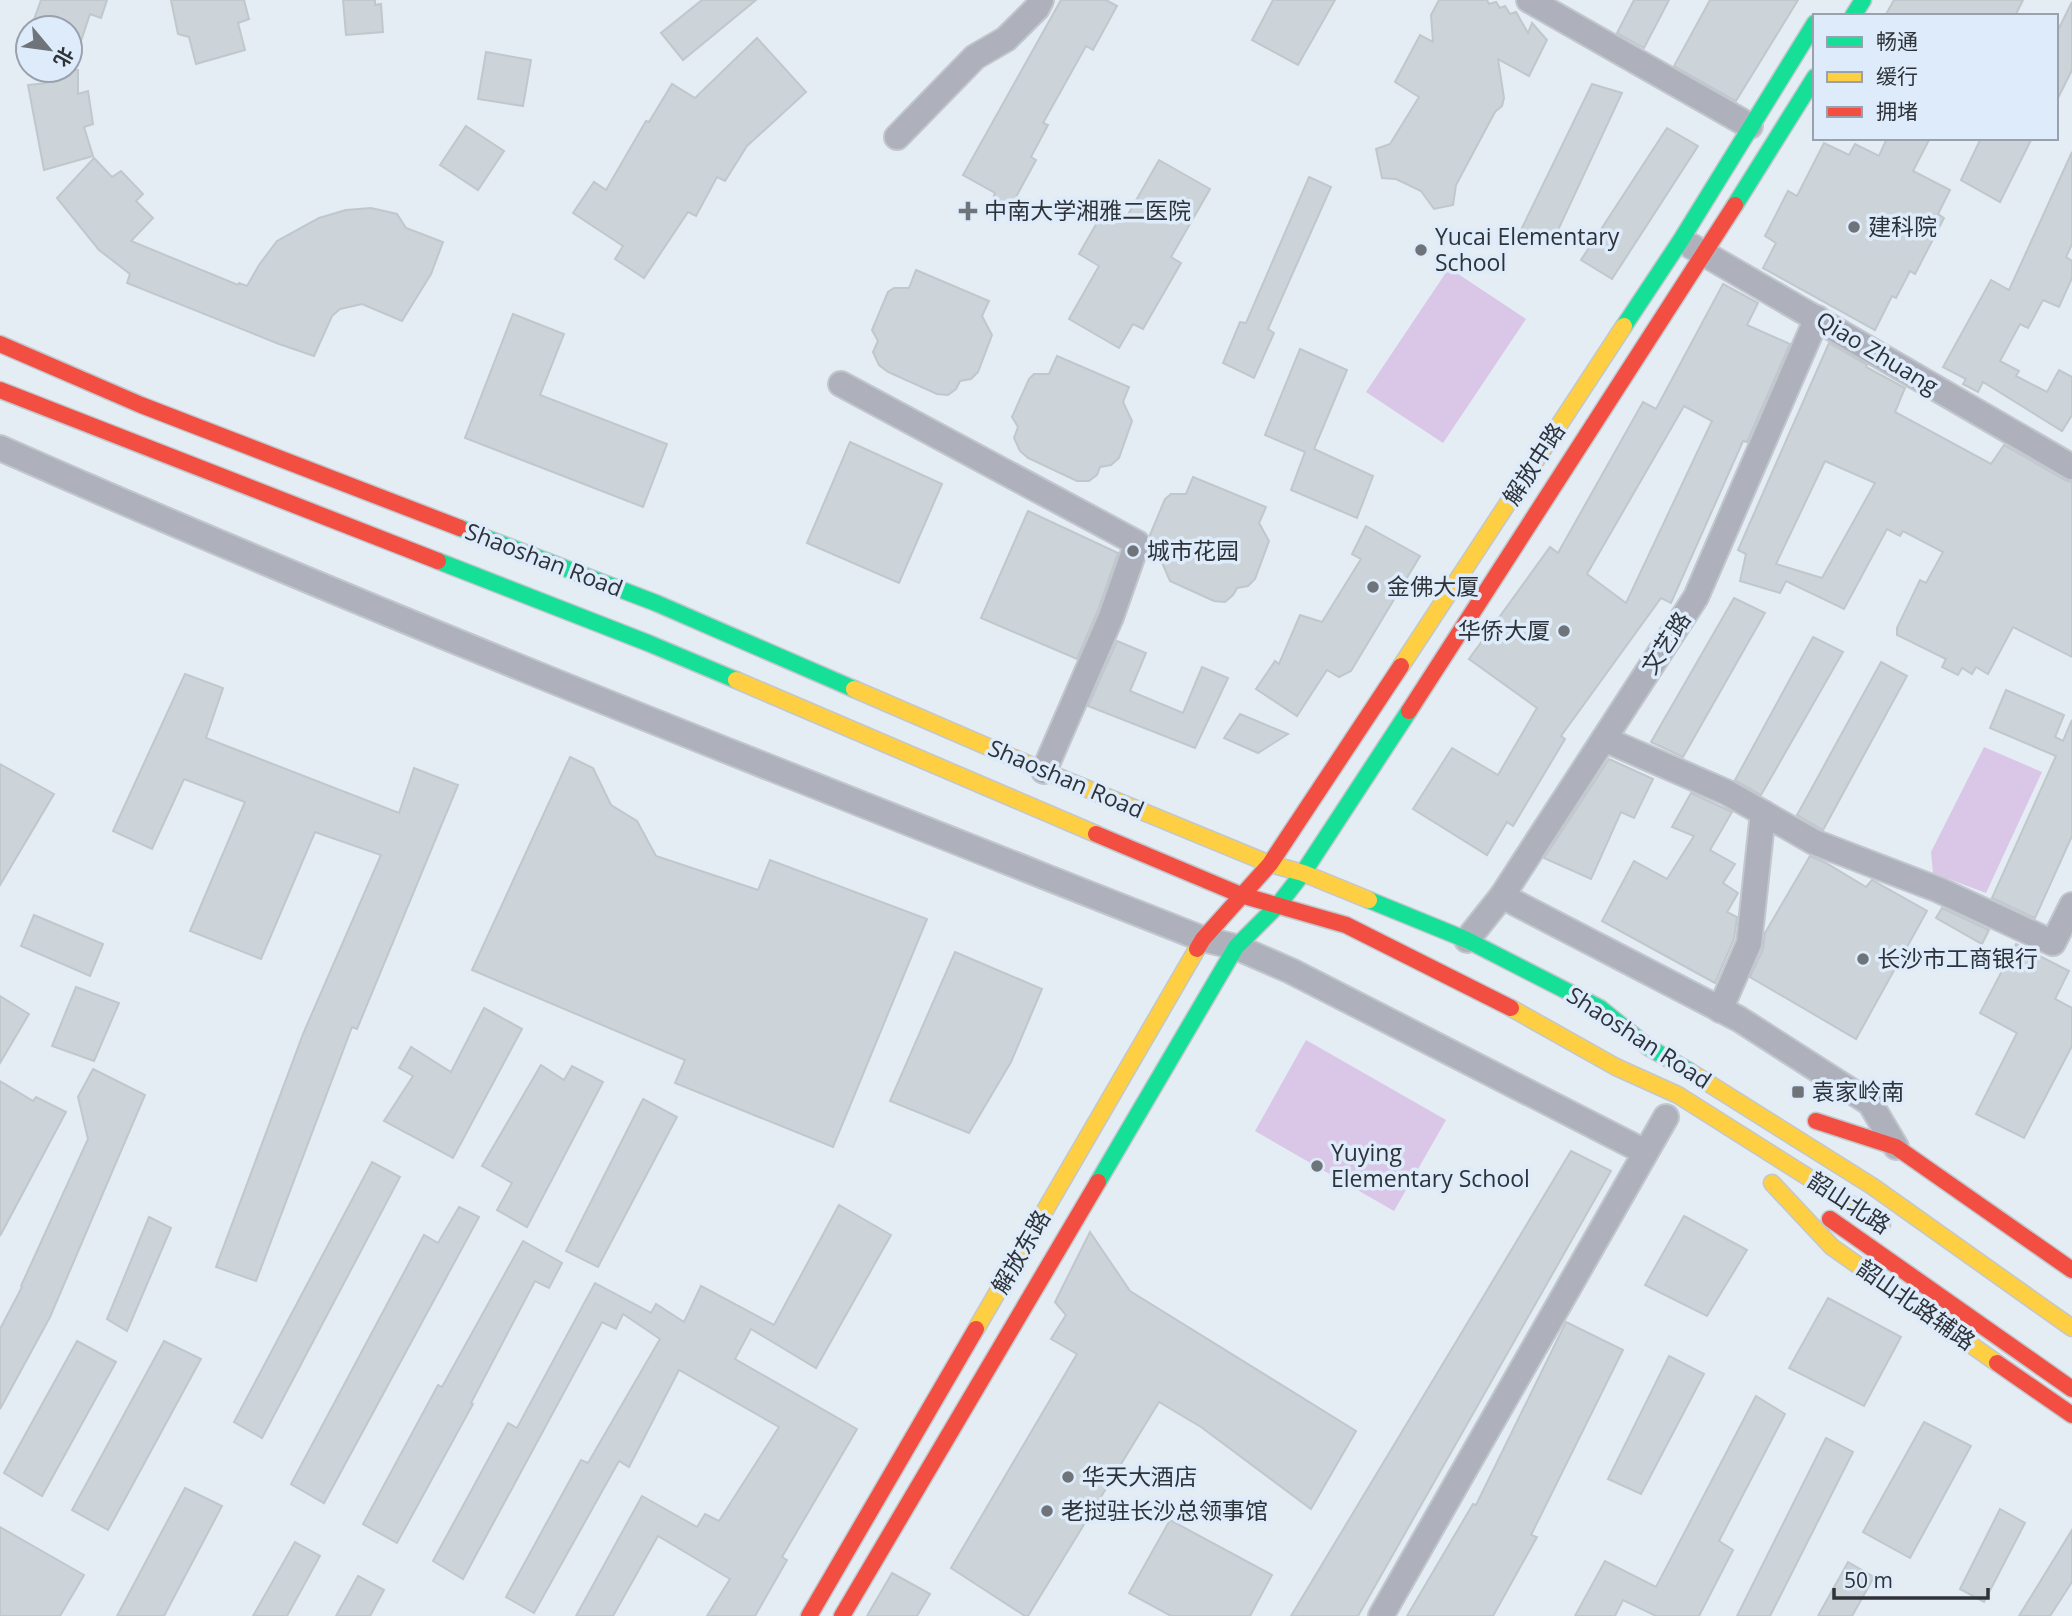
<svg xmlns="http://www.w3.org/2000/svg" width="2072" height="1616" font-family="'Open Sans','Noto Sans SC',sans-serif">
  <rect width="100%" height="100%" fill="#e4ecf4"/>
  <g fill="#dac6e7">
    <polygon points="1449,268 1526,319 1443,443 1366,392"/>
    <polygon points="1984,747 2042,772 1986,893 1933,873 1931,852"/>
    <polygon points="1306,1040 1446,1120 1394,1211 1255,1131"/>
  </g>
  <g fill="#ccd4d9" stroke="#c0c8cc" stroke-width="2" fill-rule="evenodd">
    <polygon points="41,0 107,0 101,18 90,14 73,65 70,64 70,28 31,28"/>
    <polygon points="171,0 244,0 249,19 238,23 245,50 196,64 189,37 178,34"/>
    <polygon points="343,0 375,0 375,5 381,4 383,32 346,35"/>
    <polygon points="702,0 756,0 683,60 661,33"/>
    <polygon points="1061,0 1106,0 1117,6 1093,50 1086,46 1043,123 1048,125 1031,157 1036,160 1010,208 993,198 995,193 963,175"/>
    <polygon points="1273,0 1335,0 1298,65 1252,40"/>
    <polygon points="1439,0 1487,0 1489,4 1496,2 1500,8 1505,6 1510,14 1516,12 1528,33 1532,23 1547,40 1529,76 1498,59 1504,98 1502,106 1495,112 1456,185 1453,205 1434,209 1421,191 1396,179 1382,178 1376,149 1390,144 1419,97 1395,82 1420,35 1433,42 1431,15"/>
    <polygon points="1634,0 1669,0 1644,48 1617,33"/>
    <polygon points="1710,0 1798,0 1736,101 1674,66"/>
    <polygon points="1894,0 2023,0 2015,16 1885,16"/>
    <polygon points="2072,2 2072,70 2056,102 2056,34"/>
    <polygon points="757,38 806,92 747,146 725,181 717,177 696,216 688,212 644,278 615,259 623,246 573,213 594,182 606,190 646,121 649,122 672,84 695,98"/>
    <polygon points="486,52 531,60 523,106 478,99"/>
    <polygon points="48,70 78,70 78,94 88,91 93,124 84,127 93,156 44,170 28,85 46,83"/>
    <polygon points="1592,84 1622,93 1552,243 1521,230"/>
    <polygon points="466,126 504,151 478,190 440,165"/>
    <polygon points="1667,128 1698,146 1612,279 1581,260"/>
    <polygon points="1887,138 1930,138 1913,171 1950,190 1938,214 1944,218 1915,274 1910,271 1896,298 1892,296 1875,330 1763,268 1776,243 1765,236 1788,191 1797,196 1824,143 1849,155 1855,144 1879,156"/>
    <polygon points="1981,138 2032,138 2000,202 1961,180"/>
    <polygon points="2072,152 2072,244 2066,257 2072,261 2072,278 2059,307 2043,300 2028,328 2020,324 2000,361 2019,371 2016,376 2047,392 2059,370 2072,377 2072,415 2062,431 1983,382 1978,392 1963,384 1966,379 1943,367 1991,280 2009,290"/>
    <polygon points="94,158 112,177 121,171 143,194 136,201 153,218 131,241 238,285 239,283 247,286 259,265 277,241 319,218 346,210 371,208 397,214 406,228 443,242 431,274 402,321 362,304 340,309 332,316 314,356 279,344 127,283 130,274 99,250 57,198"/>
    <polygon points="1159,160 1210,189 1171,257 1181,263 1143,329 1133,324 1119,348 1069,319 1099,266 1079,254 1106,207 1126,218"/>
    <polygon points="1309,177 1331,187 1268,329 1274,333 1254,378 1223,363 1240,322 1246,323"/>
    <polygon points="916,270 989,301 982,316 992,335 978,372 971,379 960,381 956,389 948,395 937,394 888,372 879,365 873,352 878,341 872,330 888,292 894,288 909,288"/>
    <path d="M1723,284L1758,303L1747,325L1790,344L1747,442L1743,441L1671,603L1661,598L1561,736L1565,739L1513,826L1507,822L1487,855L1413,809L1452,748L1498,775L1537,708L1469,659L1550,547L1558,553L1643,402L1656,409ZM1684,406L1712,421L1626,603L1587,574Z"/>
    <polygon points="513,314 564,334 540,395 667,444 643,507 465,438"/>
    <path d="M1829,343L1867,365L1866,367L1905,388L1895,412L1991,464L2004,445L2065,480L2072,482V657L2013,627L1988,674L1976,667L1972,674L1962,668L1958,675L1942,667L1946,659L1897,635V628L1920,580L1926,583L1943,552L1903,531L1900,536L1887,529L1844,609L1786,581L1780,593L1740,581L1746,554L1738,550ZM1825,461L1875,483L1822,578L1776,564Z"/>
    <polygon points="1300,349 1347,370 1314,449 1373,476 1357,518 1291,490 1305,452 1265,435"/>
    <polygon points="1057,356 1129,387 1123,402 1132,421 1119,458 1111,465 1100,467 1097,475 1089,481 1077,481 1028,458 1020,451 1014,438 1018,427 1012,417 1029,379 1034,374 1049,374"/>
    <polygon points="850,442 942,484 899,583 807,543"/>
    <polygon points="1193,477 1266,507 1259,523 1269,541 1255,579 1248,586 1237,588 1233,595 1225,602 1214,601 1170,581 1150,535 1165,499 1171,494 1186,494"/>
    <polygon points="1028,511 1118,553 1098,610 1077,659 981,618"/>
    <polygon points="1366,526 1420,556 1351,671 1339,677 1327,670 1297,716 1256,689 1275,661 1279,664 1300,615 1322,622 1361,559 1352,554"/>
    <polygon points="1734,598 1765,613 1683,757 1651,742"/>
    <polygon points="1813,637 1843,652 1761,795 1735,780"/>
    <polygon points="1117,641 1146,653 1130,691 1183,713 1202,667 1228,678 1195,748 1088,706"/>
    <polygon points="1881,662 1907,676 1823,830 1797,815"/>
    <polygon points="185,674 223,688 206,738 399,813 414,768 458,785 357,1029 352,1027 256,1281 216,1267 303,1034 381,855 315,832 261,959 190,931 245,802 184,779 152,849 113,831"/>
    <polygon points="2006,690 2064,715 2055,737 2063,741 2072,720 2072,836 2035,918 1992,898 2056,756 1990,728"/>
    <polygon points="1240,714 1288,734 1258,753 1224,738"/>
    <polygon points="570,757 593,768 611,805 637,821 656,856 758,890 770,860 927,919 833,1147 675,1083 685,1060 472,970"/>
    <polygon points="1609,759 1653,779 1634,818 1621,812 1591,879 1544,858"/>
    <polygon points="0,764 54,794 0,885"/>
    <polygon points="1691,793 1732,812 1710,850 1735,864 1723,883 1738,893 1727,912 1737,917 1734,939 1715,983 1602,921 1634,861 1667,879 1694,836 1672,827"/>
    <polygon points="1810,856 1826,863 1866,887 1872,880 1927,911 1856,1039 1750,977 1763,949 1765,933"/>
    <polygon points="1942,908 1989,930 1982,944 1936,918"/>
    <polygon points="34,915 103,944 90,976 21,946"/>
    <polygon points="2016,944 2069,971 2055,999 2072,1008 2072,1046 2024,1138 1976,1114 2017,1033 1980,1013"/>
    <polygon points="955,952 1042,989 1011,1062 969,1133 890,1101"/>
    <polygon points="76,987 119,1003 94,1061 52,1046"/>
    <polygon points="0,996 29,1014 0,1063"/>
    <polygon points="484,1008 522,1029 453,1158 384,1121 413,1076 399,1068 411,1047 451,1072"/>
    <polygon points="541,1065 564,1080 572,1066 603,1082 527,1227 497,1210 512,1183 482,1166"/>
    <polygon points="93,1069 145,1095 50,1317 0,1409 0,1329 22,1287 21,1286 88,1139 78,1097"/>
    <polygon points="0,1081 33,1101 36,1097 66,1112 0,1236"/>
    <polygon points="643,1099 677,1117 598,1267 566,1251"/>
    <polygon points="1571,1151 1611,1171 1358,1616 1291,1616"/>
    <polygon points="372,1162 400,1177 262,1438 234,1422"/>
    <polygon points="839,1205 891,1235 816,1368 751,1329 735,1359 857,1429 782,1557 787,1560 755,1616 707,1616 730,1579 658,1536 613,1616 576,1616 642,1496 697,1527 705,1514 719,1521 779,1427 679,1370 629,1467 619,1461 534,1613 506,1597 581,1460 588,1463 660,1339 623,1314 616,1329 602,1322 463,1579 433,1561 508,1423 517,1428 595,1283 651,1313 656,1304 684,1322 701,1286 774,1325"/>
    <polygon points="459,1207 479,1217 324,1503 291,1484 424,1235 438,1243"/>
    <polygon points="1684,1216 1747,1250 1707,1316 1645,1285"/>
    <polygon points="149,1217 171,1228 127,1331 107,1319"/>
    <polygon points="1090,1232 1130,1291 1356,1431 1311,1509 1201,1427 1159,1402 1028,1616 1025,1616 951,1568 1077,1354 1051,1339 1066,1315 1055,1302"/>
    <polygon points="523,1241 562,1263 549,1288 535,1281 471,1403 473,1404 397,1543 363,1524 438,1385 442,1387"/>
    <polygon points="1828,1298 1901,1337 1864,1406 1789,1368"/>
    <polygon points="1566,1322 1623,1350 1531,1535 1537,1537 1493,1616 1407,1616 1473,1504 1476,1505"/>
    <polygon points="77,1341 116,1362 42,1496 4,1473"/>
    <polygon points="164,1341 201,1359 108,1530 72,1510"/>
    <polygon points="1669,1356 1704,1374 1641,1494 1608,1479"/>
    <polygon points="1756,1396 1785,1414 1719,1541 1733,1550 1699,1616 1656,1616 1623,1600 1615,1616 1575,1616 1605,1561 1656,1587"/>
    <polygon points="1924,1422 1971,1446 1910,1558 1863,1532"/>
    <polygon points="1826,1438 1853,1452 1770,1616 1737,1616"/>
    <polygon points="185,1488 222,1506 164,1616 117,1616"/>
    <polygon points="2000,1509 2025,1523 1984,1602 1960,1589"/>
    <polygon points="1170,1520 1272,1575 1250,1616 1171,1616 1129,1593"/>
    <polygon points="0,1527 84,1575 60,1616 0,1616"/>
    <polygon points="2072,1530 2072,1582 2050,1616 2019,1616"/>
    <polygon points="295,1542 320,1556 287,1616 253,1616"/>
    <polygon points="1848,1562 1874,1577 1852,1616 1818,1616"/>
    <polygon points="892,1573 930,1594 917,1616 867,1616"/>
    <polygon points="358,1576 384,1590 370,1616 336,1616"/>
  </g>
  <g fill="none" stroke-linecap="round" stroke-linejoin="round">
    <defs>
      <g id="street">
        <polyline points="1529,0 1750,126"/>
        <polyline points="897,137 975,57 1006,39 1037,8 1041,0"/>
        <polyline points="1691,246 2072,467"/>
        <polyline points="841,384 1137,543 1111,617 1044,771"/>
        <path d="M0,448C396,623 801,780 1203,939L1236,947L1291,971L1645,1152"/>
        <polyline points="1604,739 1728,793 1814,842 1939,890 2053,943 2072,905"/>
        <polyline points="1502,896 1739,1019 1870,1103 1896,1147"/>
        <polyline points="1467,940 1502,896 1696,597 1817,318"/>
        <polyline points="1720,1010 1749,943 1763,813"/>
        <polyline points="1381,1616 1666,1117"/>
      </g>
      <g id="fast">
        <polyline points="1853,16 1863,0"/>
        <polyline points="1735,205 1815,77"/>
        <polyline points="1624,326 1681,240 1815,23"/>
        <polyline points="460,528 656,603 854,689"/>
        <polyline points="438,561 648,643 736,680"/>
        <polyline points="1369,900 1467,940 1600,1008 1648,1047 1689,1071"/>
        <polyline points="1098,1182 1236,947 1278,905 1303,873 1409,711"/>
      </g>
      <g id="slow">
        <polyline points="1401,666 1624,326"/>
        <polyline points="736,680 1096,834"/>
        <polyline points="854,689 1044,771 1270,864 1303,873 1369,900"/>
        <polyline points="1511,1008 1616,1067 1678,1095 1882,1224"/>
        <polyline points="1689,1071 1872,1186 2072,1328"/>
        <polyline points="1772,1183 1832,1247 1997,1363"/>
        <polyline points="976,1329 1197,949"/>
      </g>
      <g id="jam">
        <polyline points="0,344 141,405 460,528"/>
        <polyline points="0,390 438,561"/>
        <polyline points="1409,711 1735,205"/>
        <polyline points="1096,834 1241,895 1346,925 1511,1008"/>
        <polyline points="1197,949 1203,939 1270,864 1401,666"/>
        <polyline points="1816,1121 1896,1147 2072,1270"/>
        <polyline points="1830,1219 2072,1389"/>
        <polyline points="1997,1363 2072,1415"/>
        <polyline points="809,1616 976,1329"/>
        <polyline points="842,1616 1098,1182"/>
      </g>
    </defs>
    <use href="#street" stroke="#c1c7cd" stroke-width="28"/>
    <use href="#fast" stroke="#c1c7cd" stroke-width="19"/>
    <use href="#slow" stroke="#c1c7cd" stroke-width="19"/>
    <use href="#jam" stroke="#c1c7cd" stroke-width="19"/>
    <use href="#street" stroke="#aeb0bc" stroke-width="24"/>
    <use href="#fast" stroke="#16e098" stroke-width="16"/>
    <use href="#slow" stroke="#ffcf43" stroke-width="16"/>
    <use href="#jam" stroke="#f24e42" stroke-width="16"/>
  </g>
  <g fill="#6e747a" stroke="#deebfa" stroke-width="2.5">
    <path d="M964.5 200.5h7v7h7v7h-7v7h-7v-7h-7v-7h7z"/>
    <circle cx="1854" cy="227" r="7"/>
    <circle cx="1421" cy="250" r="7"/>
    <circle cx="1133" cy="551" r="7"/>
    <circle cx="1373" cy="587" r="7"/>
    <circle cx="1564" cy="631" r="7"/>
    <circle cx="1863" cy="959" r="7"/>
    <rect x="1791" y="1085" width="14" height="14" rx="3.5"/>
    <circle cx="1317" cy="1166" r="7"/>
    <circle cx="1068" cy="1477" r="7"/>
    <circle cx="1047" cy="1511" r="7"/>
  </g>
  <g text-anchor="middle" stroke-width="7" stroke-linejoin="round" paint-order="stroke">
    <g font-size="23" fill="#2e3339" stroke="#deebfa" text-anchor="start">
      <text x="984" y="219">中南大学湘雅二医院</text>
      <text x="1868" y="235">建科院</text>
      <text x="1435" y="245">Yucai Elementary<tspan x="1435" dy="26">School</tspan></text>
      <text x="1147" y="559">城市花园</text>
      <text x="1387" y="595">金佛大厦</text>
      <text x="1550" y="639" text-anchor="end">华侨大厦</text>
      <text x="1877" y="967">长沙市工商银行</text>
      <text x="1812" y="1100">袁家岭南</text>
      <text x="1331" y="1161">Yuying<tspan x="1331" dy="26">Elementary School</tspan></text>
      <text x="1082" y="1485">华天大酒店</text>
      <text x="1061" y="1519">老挝驻长沙总领事馆</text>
    </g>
    <g font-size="23" fill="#2e3339" stroke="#deebfa">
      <text transform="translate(1877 353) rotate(31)" y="8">Qiao Zhuang</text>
      <text transform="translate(1534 464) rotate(-57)" y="8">解放中路</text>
      <text transform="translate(544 560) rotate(21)" y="8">Shaoshan Road</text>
      <text transform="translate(1666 643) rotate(-57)" y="8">文艺路</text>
      <text transform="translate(1066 779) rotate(23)" y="8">Shaoshan Road</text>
      <text transform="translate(1639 1038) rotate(33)" y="8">Shaoshan Road</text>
      <text transform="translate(1849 1203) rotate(33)" y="8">韶山北路</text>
      <text transform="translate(1021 1252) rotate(-60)" y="8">解放东路</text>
      <text transform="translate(1916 1305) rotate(35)" y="8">韶山北路辅路</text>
    </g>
  </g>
  <rect x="1813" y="14" width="245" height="126" fill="#deebfa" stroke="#98a1ad" stroke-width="2"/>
  <rect x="1827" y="37" width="35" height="10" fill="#16e098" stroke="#98a1ad" stroke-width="2"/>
  <text x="1876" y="49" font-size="21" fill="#2e3339">畅通</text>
  <rect x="1827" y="72" width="35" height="10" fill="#ffcf43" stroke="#98a1ad" stroke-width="2"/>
  <text x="1876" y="84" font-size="21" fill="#2e3339">缓行</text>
  <rect x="1827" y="107" width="35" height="10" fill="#f24e42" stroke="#98a1ad" stroke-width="2"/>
  <text x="1876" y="119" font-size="21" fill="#2e3339">拥堵</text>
  <g transform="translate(49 49) rotate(119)"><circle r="33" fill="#deebfa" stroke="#98a1ad" stroke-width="2"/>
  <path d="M0-5L12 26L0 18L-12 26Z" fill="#6e747a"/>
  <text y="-10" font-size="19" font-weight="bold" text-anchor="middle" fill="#2e3339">北</text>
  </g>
  <path d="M1834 1588v10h154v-10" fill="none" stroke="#2e3339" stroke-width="3.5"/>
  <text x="1844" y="1588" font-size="21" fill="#2e3339" stroke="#deebfa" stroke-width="5" paint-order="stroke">50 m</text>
</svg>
